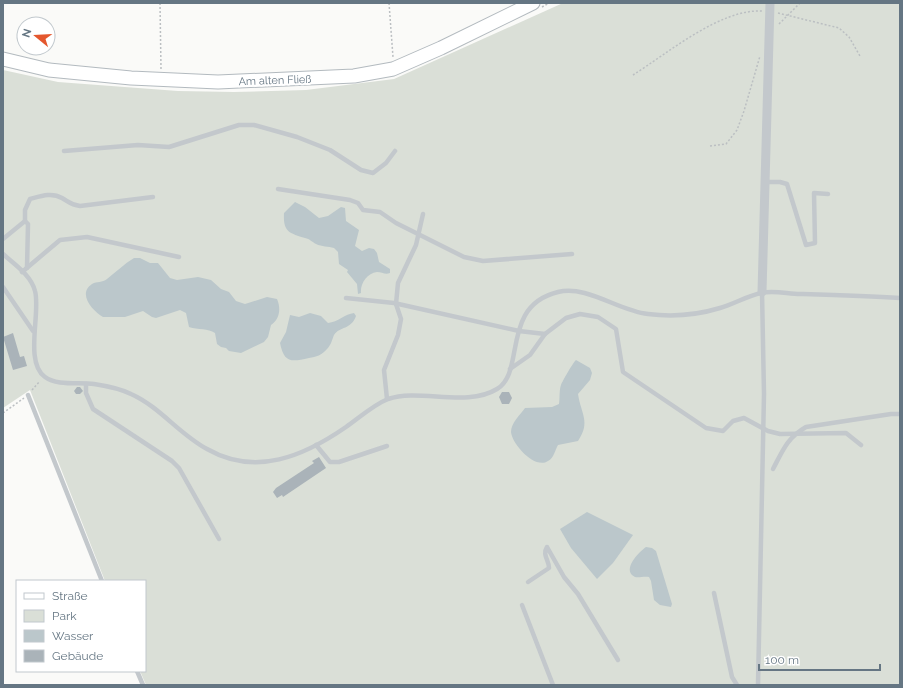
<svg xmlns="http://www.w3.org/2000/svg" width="903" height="688" font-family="Raleway,sans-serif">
  <rect width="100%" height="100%" fill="#fafaf8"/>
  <polygon fill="#dadfd7" points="563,3 900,3 900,685 146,685 140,671 145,671 145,581 105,581 30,390 3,408 3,70 58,82 178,91 234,92 306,90 394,79"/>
  <g fill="#bbc7cb">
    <path d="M295,202L305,207L319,218L328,216L341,207L345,208L346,221L359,230L355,246L362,251L369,248L374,249L377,253L379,262L390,269V273C385,275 382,272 377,272C367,273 360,284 361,293L358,294L357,284L347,272L348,270L339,264L338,252L334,248C328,246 322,247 316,244C312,242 310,239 305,238C289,233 283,232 284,213Z"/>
    <path d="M134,258H140L150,263H158L170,278L177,280L198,277L211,280L221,289L229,292L236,301L245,304L267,297L277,299C281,308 280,319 271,325L268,337L264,342L241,353L229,351L226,348L221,347L217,344L215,333C208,328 198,330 189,327L186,313L180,310L156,318L152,317L143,311L125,317H103C93,311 77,294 92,284C97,281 102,283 107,279C116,272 124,264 134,258Z"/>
    <path d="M310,313L321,316L328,323C338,322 345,314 354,313L356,316C351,330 340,326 334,335C332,340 331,345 327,349C322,355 316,357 309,358C291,362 284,363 280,343L286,332L290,315L299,317Z"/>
    <path d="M576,360L590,368L592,373L590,380L578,394C581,414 591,422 578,441L558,445C555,450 554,458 548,461C535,470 512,444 511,432C511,423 520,415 525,408L552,407L559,404C560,399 559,390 561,385C562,382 574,361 576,360Z"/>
    <polygon points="587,512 633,535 613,563 597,579 571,548 560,529"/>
    <path d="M646,547L652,548L656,551L672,604L671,607L660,605L654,600L651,581L649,577C644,576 639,578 635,577C621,570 639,552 646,547Z"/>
  </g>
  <g fill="#aab3b9">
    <polygon points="13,333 20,357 24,356 27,366 13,370 3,337"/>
    <polygon points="77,387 80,387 83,391 80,394 76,394 74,391"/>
    <polygon points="502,392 509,392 512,398 509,404 502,404 499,397"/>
    <polygon points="319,457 326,468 283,497 282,495 277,498 273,492 276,488 314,463 312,461"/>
  </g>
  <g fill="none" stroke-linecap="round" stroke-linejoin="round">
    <defs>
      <polyline id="secondary" points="3,59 49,70 131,78 218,82 354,76 393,69 441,48 533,3"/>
    </defs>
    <use href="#secondary" stroke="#b3babf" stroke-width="15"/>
    <g stroke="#bbbfc2" stroke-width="1.5" stroke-dasharray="2 2" stroke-linecap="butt">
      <polyline points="160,3 161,69"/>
      <polyline points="389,3 393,57"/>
      <polyline points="542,7 549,3"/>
      <polyline points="778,13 839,28 849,37 860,56"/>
      <polyline points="779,24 800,3"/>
      <path d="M633,75C668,53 720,9 762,11"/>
      <polyline points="710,146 726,144 737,130 744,111 760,56"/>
      <polyline points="32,390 40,381"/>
      <polyline points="3,413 24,398"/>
    </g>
    <g stroke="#c3c8cc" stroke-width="4.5">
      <polyline points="64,151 138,145 169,147 239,125 254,125 297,137 330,150 361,170 373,173 386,163 395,151"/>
      <polyline points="765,182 780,182 787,184 806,245 815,243 814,193 828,194"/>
      <polyline points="278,189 350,200 358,203 363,210 380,212 396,223 464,257 483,261 572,254"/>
      <path d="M25,221V210L30,199C41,196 52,192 62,198C69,202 71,205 80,206L153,197"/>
      <polyline points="3,239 25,221 28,224 27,268"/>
      <path d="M3,254C14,264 31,275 35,291C41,312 24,362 45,377C57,386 79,382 94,384C107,386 119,388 131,394C160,407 179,434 207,449C256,477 304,456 346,427C359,418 373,405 388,399C420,388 466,408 497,389C526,372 500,306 558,292C588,285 618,311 648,314C672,317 697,315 720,308C734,304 747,296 761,293C774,290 788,294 800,294C833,295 867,296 900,298"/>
      <polyline points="22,272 60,240 87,237 179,257"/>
      <polyline points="3,287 33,331"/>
      <polyline points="346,298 394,303 519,331 545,334"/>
      <polyline points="510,369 530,355 545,334 566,318 580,314 598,317 616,329 623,372 706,428 723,431 733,421 744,418 768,431 780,434 846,433 861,445"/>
      <polyline points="86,384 86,393 93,409 172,461 179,468 219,539"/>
      <polyline points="28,395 102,581"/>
      <polyline points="387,399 384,370 398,335 401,319 396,304 398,283 416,245 423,214"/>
      <polyline points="316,445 330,462 339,462 387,446"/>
      <path d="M773,469C783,450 787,438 806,427L891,414H900"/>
      <path d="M528,582L549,568C549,560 542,555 547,547L564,577L578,594L618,660"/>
      <polyline points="714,593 732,677 737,685"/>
      <polyline points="522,605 553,685"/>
      <polyline points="137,671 143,685"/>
      <polyline points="758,685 764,394 762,292"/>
    </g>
    <polyline stroke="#c3c8cc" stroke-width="9" points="762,292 770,3"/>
    <use href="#secondary" stroke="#fff" stroke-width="13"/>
  </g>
  <g text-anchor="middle" stroke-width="4" stroke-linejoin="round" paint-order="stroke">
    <g font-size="11" fill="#657683" stroke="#fff">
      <text transform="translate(275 80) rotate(-2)" y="4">Am alten Fließ</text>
    </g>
  </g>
  <rect width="903" height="688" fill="none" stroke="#657683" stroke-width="8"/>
  <rect x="16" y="580" width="130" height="92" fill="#ffffff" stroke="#c1c8cd"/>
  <rect x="24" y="593" width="20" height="6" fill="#ffffff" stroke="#c1c8cd"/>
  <text x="52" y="600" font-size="12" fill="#657683">Straße</text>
  <rect x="24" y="610" width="20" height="12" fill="#dadfd7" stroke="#c1c8cd"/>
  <text x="52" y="620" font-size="12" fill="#657683">Park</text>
  <rect x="24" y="630" width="20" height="12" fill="#bbc7cb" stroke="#c1c8cd"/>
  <text x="52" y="640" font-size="12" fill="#657683">Wasser</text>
  <rect x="24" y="650" width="20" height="12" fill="#aab3b9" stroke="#c1c8cd"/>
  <text x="52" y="660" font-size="12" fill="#657683">Gebäude</text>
  <g transform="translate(36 36) rotate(288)"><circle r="19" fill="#ffffff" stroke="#c1c8cd"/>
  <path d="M0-3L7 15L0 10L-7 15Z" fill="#e4572e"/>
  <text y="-6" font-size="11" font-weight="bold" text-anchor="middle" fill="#657683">N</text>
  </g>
  <path d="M759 664v6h121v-6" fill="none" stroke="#657683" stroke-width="2"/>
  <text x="765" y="664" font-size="12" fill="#657683" stroke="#ffffff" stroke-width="3" paint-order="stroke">100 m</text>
</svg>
